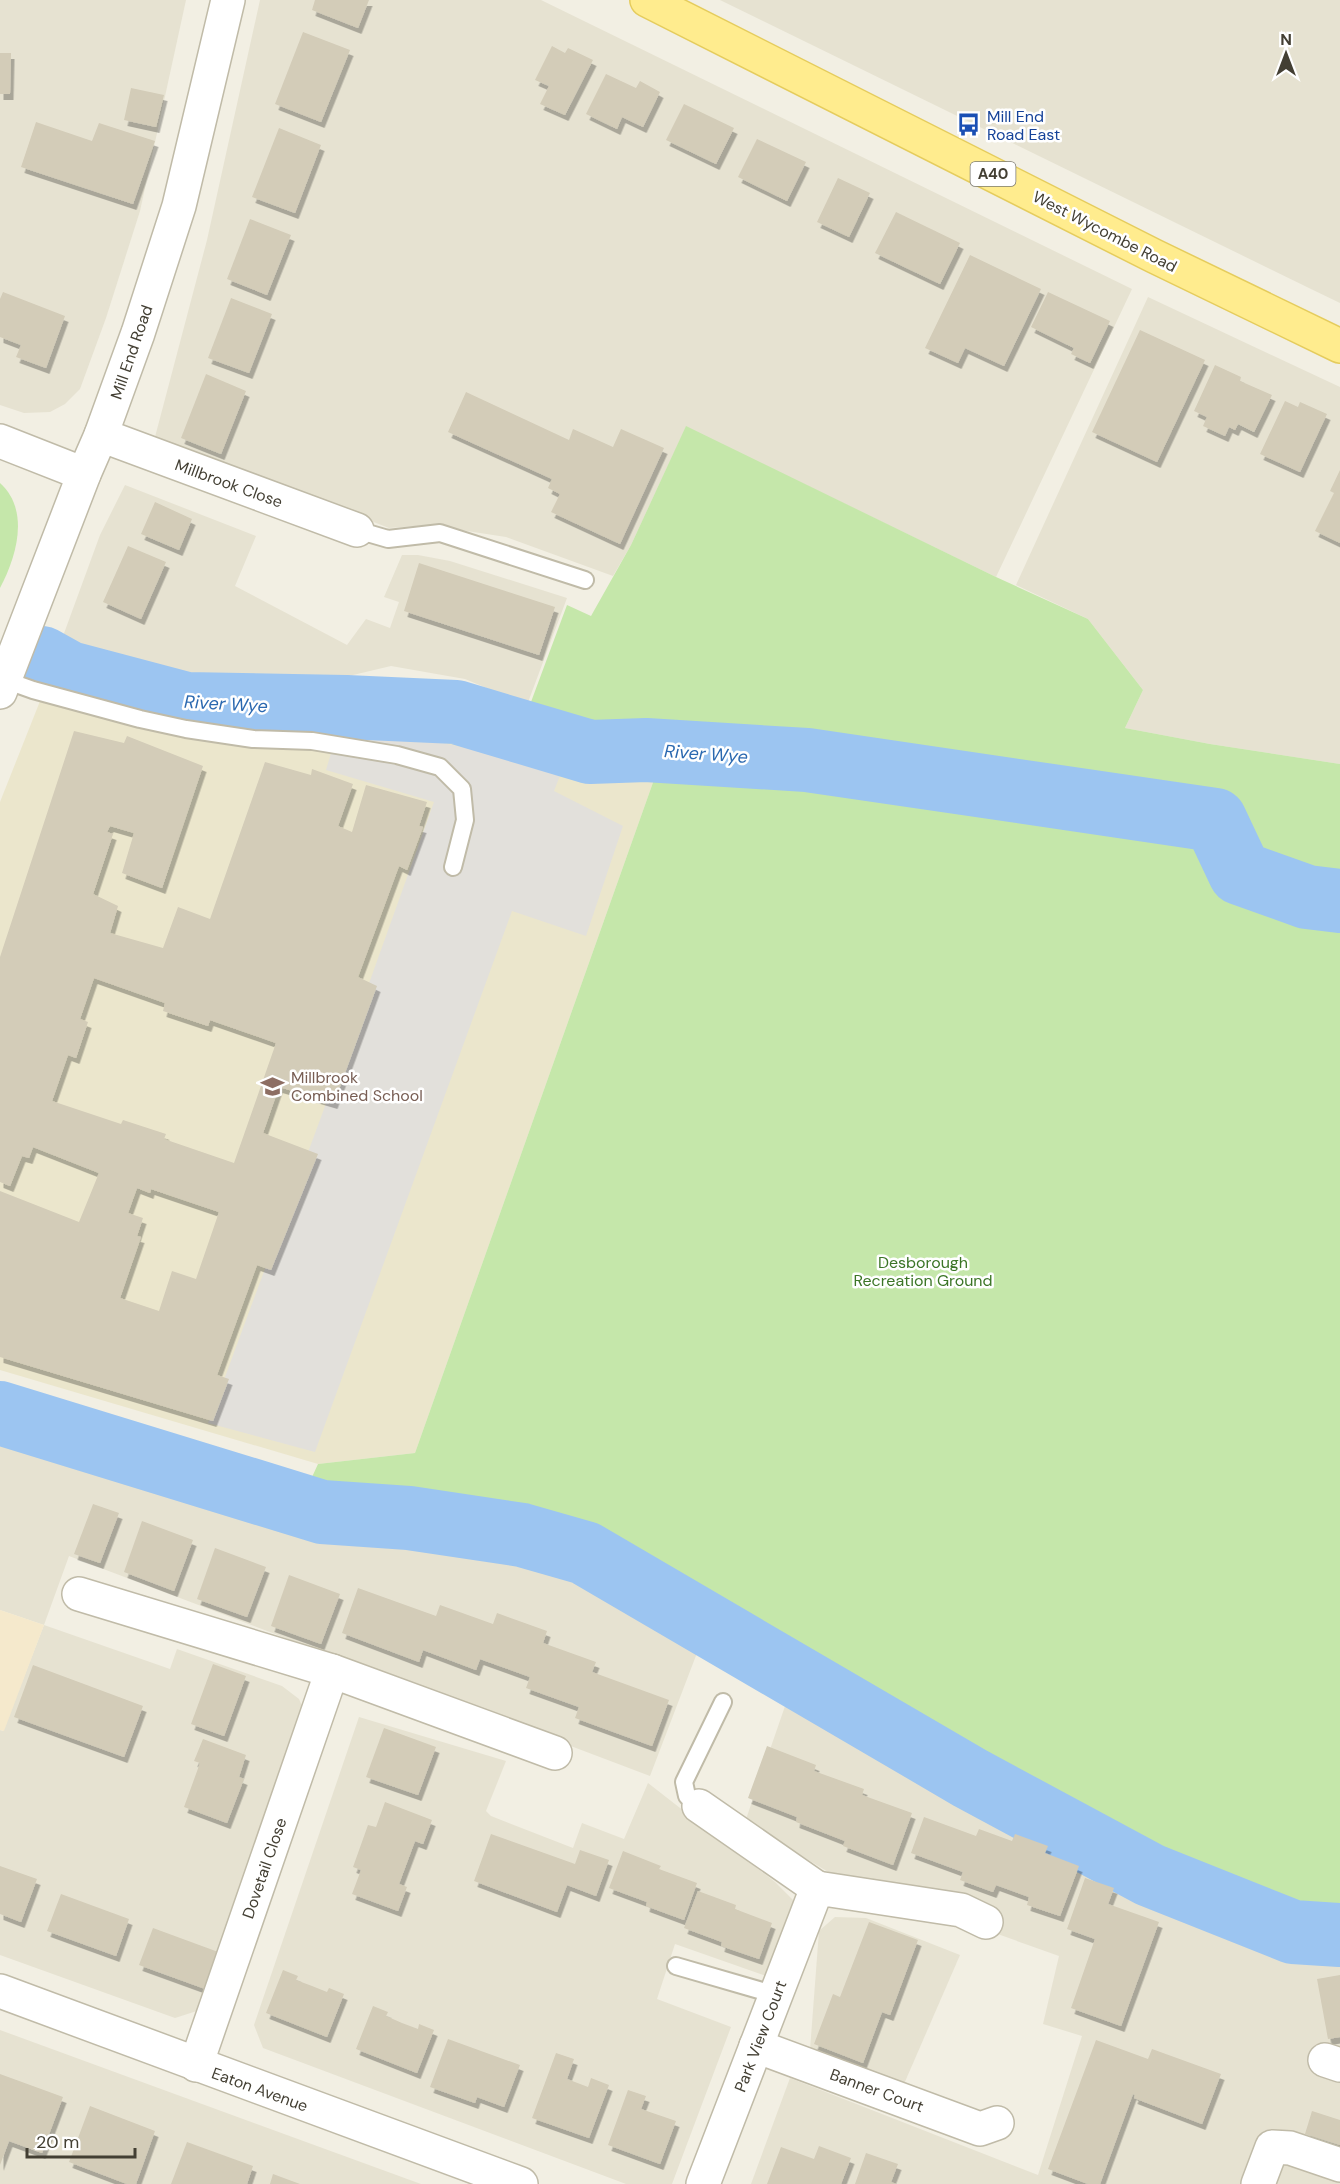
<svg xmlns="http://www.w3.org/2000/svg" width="1340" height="2184" font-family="'DM Sans',sans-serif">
  <defs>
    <filter id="shadow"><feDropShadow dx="3.5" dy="6" stdDeviation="0" flood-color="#0004"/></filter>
  </defs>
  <rect width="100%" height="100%" fill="#f2efe3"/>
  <g fill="#e6e2d1">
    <polygon points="0,0 186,0 140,211 106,318 80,389 65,404 50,412 24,413 0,405"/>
    <polygon points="260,0 541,0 1132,289 996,577 686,427 631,545 613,576 506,537 428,525 389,528 155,437 207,240"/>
    <polygon points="720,0 1340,0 1340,303 1311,289"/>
    <polygon points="1148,297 1340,387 1340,764 1210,744 1125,728 1143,690 1088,619 1016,585"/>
    <polygon points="125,485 256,536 235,586 347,645 366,619 390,628 399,602 384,597 402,555 418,555 450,561 567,598 527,705 465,679 391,666 315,684 115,667 59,647 100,535"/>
    <polygon points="0,1414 218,1478 296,1512 411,1520 470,1529 528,1541 567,1552 608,1573 705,1632 650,1776 69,1556 44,1625 170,1669 177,1649 282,1686 299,1699 303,1708 203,2009 175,2018 0,1955 0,1730 3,1731 44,1625 0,1610"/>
    <polygon points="793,1683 891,1743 1189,1897 1293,1936 1340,1945 1340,2184 751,2184 790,2078 1038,2175 1082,2036 1043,2024 1059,1956 835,1876 745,1822"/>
    <polygon points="359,1717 506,1761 486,1811 491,1816 573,1848 582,1823 624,1839 648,1783 775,1882 796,1903 783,1982 675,1944 657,1999 731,2027 672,2184 626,2184 263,2048 254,2025"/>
    <polygon points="835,1917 866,1918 960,1955 904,2084 810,2050 819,1931"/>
    <polygon points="0,2030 421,2184 0,2184"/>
  </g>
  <polygon fill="#f5e9cc" points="0,1610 44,1625 4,1731 0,1730"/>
  <polygon fill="#ebe6cc" points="48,681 145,709 269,721 421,723 559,761 656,774 415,1453 318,1464 0,1370 0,802"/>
  <g fill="#c5e7aa">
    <polygon points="686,426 996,577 1088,619 1143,690 1125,728 1210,744 1340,764 1340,1945 1293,1936 1189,1897 891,1743 608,1573 567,1552 528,1541 470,1529 411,1520 296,1512 318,1464 415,1453 656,774 657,739 528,710 567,605 591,616 631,545"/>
    <path d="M0,483C30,510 17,556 0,588Z"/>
  </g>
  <polygon fill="#e2e0db" points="337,733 399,734 563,768 554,791 623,826 586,936 512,911 315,1452 208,1423 324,1109 434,802 326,770"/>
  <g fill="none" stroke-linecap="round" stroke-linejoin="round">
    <g stroke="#9cc5f1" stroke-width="64">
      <polyline points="42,658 69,673 186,704 346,707 456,712 590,752 646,750 807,760 1215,820 1240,873 1307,897 1340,901"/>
      <polyline points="0,1413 322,1512 409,1518 522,1535 585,1553 970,1778 1150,1875 1293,1932 1340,1935"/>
    </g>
  </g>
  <g fill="#d3ccb8" fill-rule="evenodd" filter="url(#shadow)">
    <polygon points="315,0 369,0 358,28 312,10"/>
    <polygon points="303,32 350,50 321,122 275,104"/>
    <polygon points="552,46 565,53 568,48 593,60 565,115 540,104 549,86 535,80"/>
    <polygon points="0,53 11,53 10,94 0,94"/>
    <polygon points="606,74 636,88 640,81 660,92 643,127 622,117 617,129 586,114"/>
    <polygon points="131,88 164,95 156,127 124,120"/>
    <polygon points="684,104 734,128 716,164 666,140"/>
    <polygon points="36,122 92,141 99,123 155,141 133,204 21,167"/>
    <polygon points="279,128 321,145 295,213 252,197"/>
    <polygon points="757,139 806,162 787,201 738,177"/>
    <polygon points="838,178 870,193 849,237 817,222"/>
    <polygon points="896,212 960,243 940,284 875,253"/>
    <polygon points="250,219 291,235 267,295 227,279"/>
    <polygon points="970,255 1041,289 1004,366 965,348 958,363 925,348"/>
    <polygon points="3,292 65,316 46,368 16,357 21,345 0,337 0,299"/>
    <polygon points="1048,292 1110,321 1090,363 1071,354 1074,348 1031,327"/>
    <polygon points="231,298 272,314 249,373 208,358"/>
    <polygon points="1140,330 1205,360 1157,462 1092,432"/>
    <polygon points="1215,365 1241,377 1240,381 1272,395 1254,432 1238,424 1235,430 1229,427 1225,436 1203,426 1207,417 1194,411"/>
    <polygon points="206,374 246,391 221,454 181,438"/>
    <polygon points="466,392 569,440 573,429 613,447 621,429 664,448 620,544 551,512 560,494 548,488 552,479 448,432"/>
    <polygon points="1285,401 1298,407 1300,402 1327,414 1300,472 1260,454"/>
    <polygon points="1340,470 1340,543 1315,531 1334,493 1330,491"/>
    <polygon points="155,502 192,519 179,550 141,534"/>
    <polygon points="128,546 166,562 141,619 103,602"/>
    <polygon points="419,563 555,607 539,655 404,611"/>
    <path d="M74,731L124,743L127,736L203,766L162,888L122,873L134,833L110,826L107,832L113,834L93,894L118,906L110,933L163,948L178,907L210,919L265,762L311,775L312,769L353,784L338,826L352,832L366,785L427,802L419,826L423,827L407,870L399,866L358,977L377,986L334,1103L279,1087L263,1133L318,1154L271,1270L257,1265L217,1375L229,1379L213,1421L0,1357V1191L79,1222L99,1173L33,1147L29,1158L22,1156L10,1186L0,1182V957ZM94,978L165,1003L163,1011L208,1026L210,1020L276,1043L234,1163L164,1139L166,1134L123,1120L121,1124L52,1101L68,1055L76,1058L88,1022L80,1019ZM137,1188L150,1193L151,1189L219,1212L196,1279L172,1271L159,1311L120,1298L141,1237L137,1236L143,1218L128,1213Z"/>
    <polygon points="93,1504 119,1513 100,1563 74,1554"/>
    <polygon points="142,1521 193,1540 174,1591 124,1572"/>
    <polygon points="215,1548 266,1567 247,1617 197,1599"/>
    <polygon points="289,1575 340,1594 321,1644 271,1626"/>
    <polygon points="358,1588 436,1616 440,1605 493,1624 497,1613 547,1631 543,1643 596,1662 592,1672 669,1700 652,1746 575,1718 579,1707 526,1688 530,1677 480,1659 476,1670 423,1650 419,1662 342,1633"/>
    <polygon points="213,1664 246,1676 224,1736 191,1724"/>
    <polygon points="33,1665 143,1706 124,1757 14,1717"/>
    <polygon points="384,1728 436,1747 418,1795 366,1777"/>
    <polygon points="203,1739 246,1755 239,1777 244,1779 227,1823 184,1807 200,1763 194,1761"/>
    <polygon points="767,1746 816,1765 814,1771 864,1789 862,1795 912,1813 893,1865 843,1846 845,1841 796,1822 797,1817 748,1798"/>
    <polygon points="385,1802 432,1820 423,1844 415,1841 399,1884 407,1887 398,1911 352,1894 361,1870 353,1867 368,1825 376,1827"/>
    <polygon points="924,1817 976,1836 979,1829 1012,1841 1015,1834 1048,1846 1045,1853 1079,1866 1060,1916 1027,1905 1029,1897 996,1885 993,1892 960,1880 963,1872 911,1853"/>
    <polygon points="491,1834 575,1864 580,1850 609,1860 596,1896 567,1885 557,1912 474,1881"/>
    <polygon points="623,1851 661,1866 659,1869 697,1883 684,1920 646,1906 647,1902 609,1888"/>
    <polygon points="0,1866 37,1879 21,1922 0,1914"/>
    <polygon points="1085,1878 1114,1888 1108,1904 1159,1922 1121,2026 1071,2008 1095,1939 1067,1929"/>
    <polygon points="698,1891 736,1905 735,1909 772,1923 759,1959 721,1946 722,1942 684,1928"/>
    <polygon points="61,1894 129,1919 116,1956 47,1931"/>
    <polygon points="869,1922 918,1940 890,2015 882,2012 863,2063 814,2044 833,1994 840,1997"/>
    <polygon points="153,1928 221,1953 208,1990 139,1965"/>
    <polygon points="283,1970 298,1976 296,1980 312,1986 327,1992 329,1988 344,1994 327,2037 266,2013"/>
    <polygon points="1340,1975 1340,2037 1328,2039 1317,1979"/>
    <polygon points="373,2006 388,2012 386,2016 402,2023 418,2029 419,2024 434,2030 417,2073 356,2049"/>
    <polygon points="448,2039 520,2065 504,2107 477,2097 475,2103 430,2087"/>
    <polygon points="1096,2040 1148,2059 1152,2049 1221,2074 1202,2124 1134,2098 1135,2095 1133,2094 1100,2184 1088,2184 1048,2169"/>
    <polygon points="556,2053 574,2059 567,2079 588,2087 591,2078 609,2085 589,2138 532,2118"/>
    <polygon points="0,2074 63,2097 42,2153 9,2141 0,2165"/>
    <polygon points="628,2090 646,2096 641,2109 676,2121 660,2164 608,2145"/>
    <polygon points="90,2106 155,2131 136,2184 127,2184 69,2162"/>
    <polygon points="1312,2111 1340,2120 1340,2145 1305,2134"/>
    <polygon points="187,2142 253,2166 247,2184 171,2184"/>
    <polygon points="819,2146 851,2158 841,2184 767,2184 781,2147 814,2159"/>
    <polygon points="866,2153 898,2164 891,2182 896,2184 855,2184"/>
    <polygon points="273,2174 300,2184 270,2184"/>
  </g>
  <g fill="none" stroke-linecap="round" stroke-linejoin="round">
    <defs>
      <g id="service">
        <polyline points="357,530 388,539 440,533 585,580"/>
        <polyline points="5,680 33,690 140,719 186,729 253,739 312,741 397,755 440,767 462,789 465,820 453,867"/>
        <polyline points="699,1806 687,1796 684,1782 723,1702"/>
        <polyline points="676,1966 776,1995"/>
      </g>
      <g id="minor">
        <polyline points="101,435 357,530"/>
        <polyline points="0,441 84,474"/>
        <polyline points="79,1594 332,1671"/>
        <polyline points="699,1806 817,1888"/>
        <polyline points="0,1991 521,2184"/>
        <polyline points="756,2046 980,2129 997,2123"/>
        <polyline points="1325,2060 1340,2065"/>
        <polyline points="196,2065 332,1671 555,1753"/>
        <polyline points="703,2184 817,1888 961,1910 986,1922"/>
        <polyline points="1258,2184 1272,2147 1290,2148 1340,2165"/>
      </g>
      <polyline id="tertiary" points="0,692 84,474 101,435 138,333 179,206 228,0"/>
      <polyline id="primary" points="647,0 1154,256 1340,346"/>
    </defs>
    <use href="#service" stroke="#c0bba8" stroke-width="20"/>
    <use href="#minor" stroke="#c0bba8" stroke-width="36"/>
    <use href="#tertiary" stroke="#c0bba8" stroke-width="36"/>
    <use href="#primary" stroke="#e5cc5d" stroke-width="36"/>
    <use href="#service" stroke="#fff" stroke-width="16"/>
    <use href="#minor" stroke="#fff" stroke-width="33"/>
    <use href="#tertiary" stroke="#fff" stroke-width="33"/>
    <use href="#primary" stroke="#ffec8e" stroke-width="33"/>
  </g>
  <defs>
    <symbol id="bus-bare" viewBox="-9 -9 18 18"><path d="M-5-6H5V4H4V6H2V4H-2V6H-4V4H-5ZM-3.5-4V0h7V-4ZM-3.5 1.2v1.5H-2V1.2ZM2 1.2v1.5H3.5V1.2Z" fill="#1a4fb4" stroke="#fff" stroke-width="2.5" paint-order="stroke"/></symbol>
    <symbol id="school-bare" viewBox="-9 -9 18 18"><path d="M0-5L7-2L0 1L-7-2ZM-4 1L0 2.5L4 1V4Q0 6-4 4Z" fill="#8d6e63" stroke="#fff" stroke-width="2.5" paint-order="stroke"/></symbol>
  </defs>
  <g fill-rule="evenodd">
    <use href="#bus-bare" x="952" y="108" width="33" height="33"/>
    <use href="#school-bare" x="256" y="1070" width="33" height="33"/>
  </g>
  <g text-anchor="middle" stroke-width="5" stroke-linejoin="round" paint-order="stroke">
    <rect fill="#fff" stroke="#7b7970" stroke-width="1.5" x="970.5" y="162" width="45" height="24" rx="4.5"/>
    <g font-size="15" font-weight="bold" fill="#433f33">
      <text x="993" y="179">A40</text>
    </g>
    <g font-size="16" fill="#164399" stroke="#fff" text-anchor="start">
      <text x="987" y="122">Mill End<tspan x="987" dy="18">Road East</tspan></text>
    </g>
    <g font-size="16" fill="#433f33" stroke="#fff">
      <text transform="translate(1105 231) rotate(27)" y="6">West Wycombe Road</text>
      <text transform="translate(131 352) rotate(-71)" y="6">Mill End Road</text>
      <text transform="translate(229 483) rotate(20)" y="6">Millbrook Close</text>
      <text transform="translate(264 1868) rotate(-71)" y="6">Dovetail Close</text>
      <text transform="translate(760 2036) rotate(-69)" y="6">Park View Court</text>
      <text transform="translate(260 2089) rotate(20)" y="6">Eaton Avenue</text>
      <text transform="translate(877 2090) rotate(20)" y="6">Banner Court</text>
    </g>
    <g font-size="16" fill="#785e54" stroke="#fff" text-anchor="start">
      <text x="291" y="1083">Millbrook<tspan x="291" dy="18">Combined School</tspan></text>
    </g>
    <g font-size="16" fill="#3b7526" stroke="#fff">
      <text x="923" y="1268">Desborough<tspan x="923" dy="18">Recreation Ground</tspan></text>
    </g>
    <g font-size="18" font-style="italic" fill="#2b69b0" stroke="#fff">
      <text transform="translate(226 704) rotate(3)" y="6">River Wye</text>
      <text transform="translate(706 754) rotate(4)" y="6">River Wye</text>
    </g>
  </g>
  <g transform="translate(1286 54)" stroke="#ffffff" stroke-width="4.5" paint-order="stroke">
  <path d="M0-4.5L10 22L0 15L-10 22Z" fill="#433f33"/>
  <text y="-9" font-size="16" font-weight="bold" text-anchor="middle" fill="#433f33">N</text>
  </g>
  <path d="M27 2148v9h108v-9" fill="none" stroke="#433f33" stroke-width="3"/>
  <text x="36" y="2148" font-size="18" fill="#433f33" stroke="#ffffff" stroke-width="4.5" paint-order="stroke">20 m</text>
</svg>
